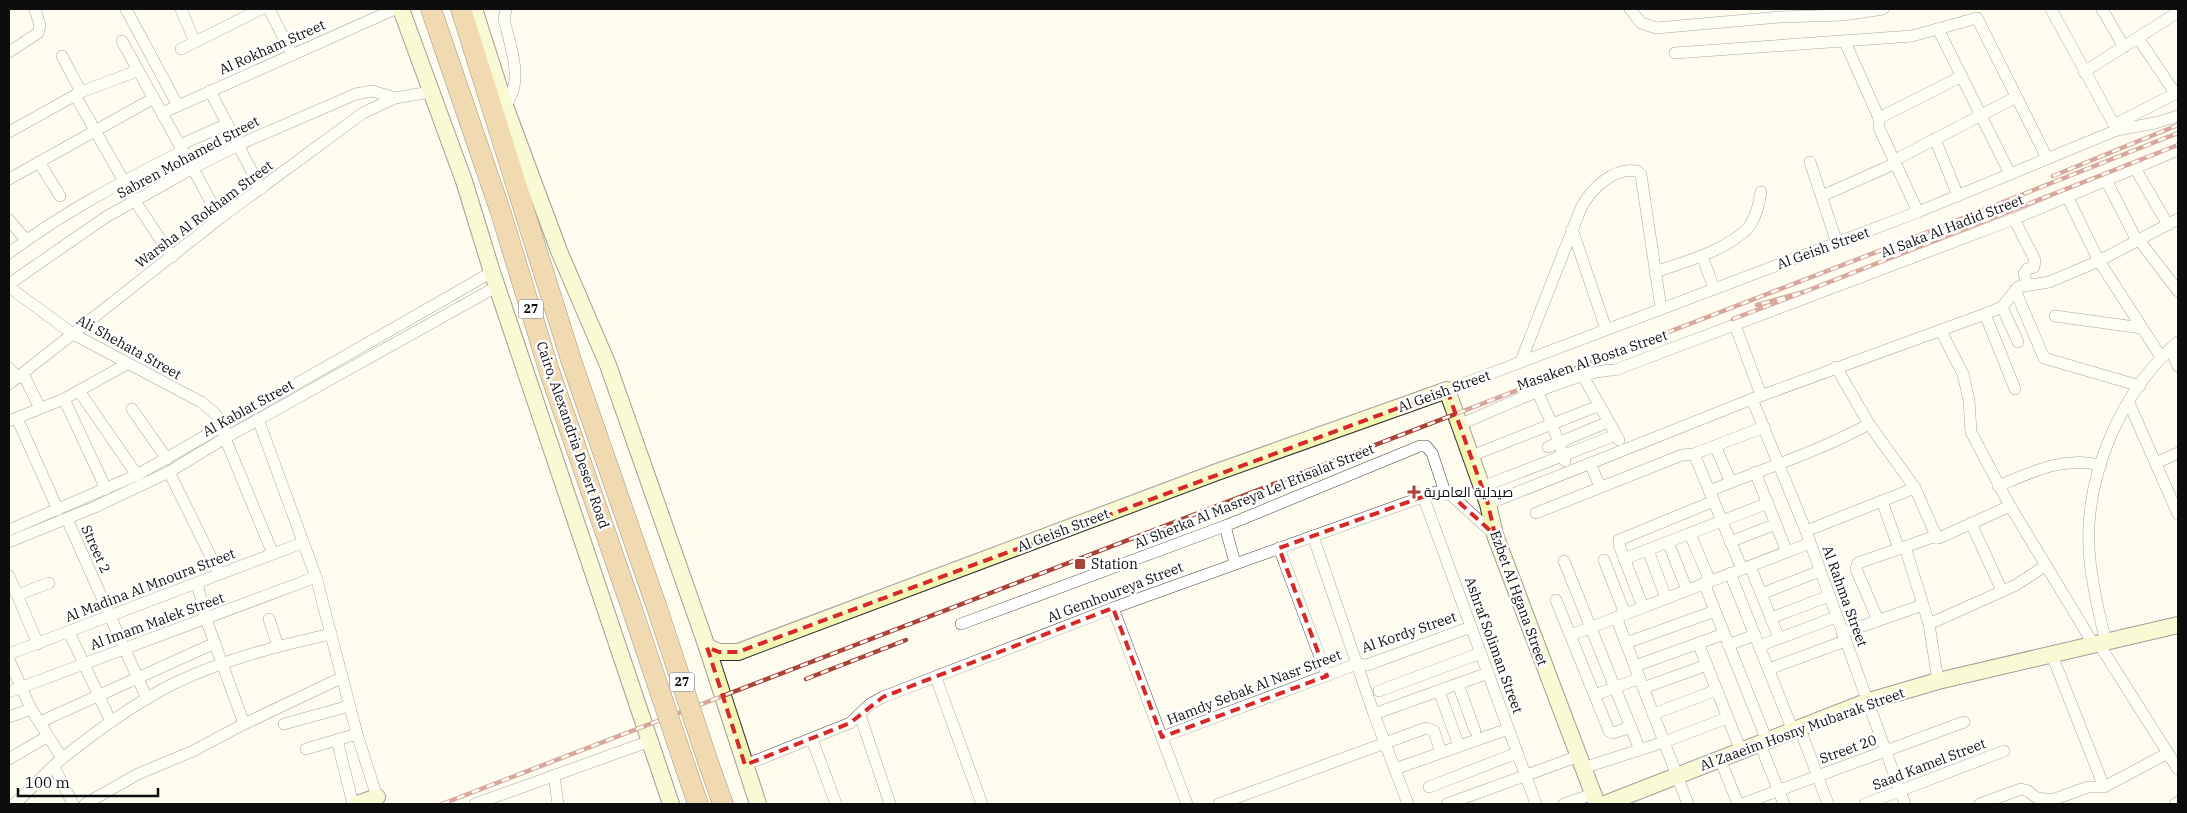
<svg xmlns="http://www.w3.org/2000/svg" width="2187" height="813" font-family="'IBM Plex Serif',Cairo,serif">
  <rect width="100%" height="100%" fill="#fdfcef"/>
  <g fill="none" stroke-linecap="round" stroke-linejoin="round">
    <defs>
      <g id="street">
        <polyline points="126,9 178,106"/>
        <polyline points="181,9 195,42"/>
        <polyline points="269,9 292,54"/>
        <polyline points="1630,9 1641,23 1656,28 1781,17 1843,15 1883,9"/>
        <polyline points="2051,9 2117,130"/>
        <polyline points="2102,9 2124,47"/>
        <polyline points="1938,29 2010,174"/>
        <polyline points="2138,38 2175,93"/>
        <polyline points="122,41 220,218"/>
        <polyline points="1845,42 1879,118 1879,128 1918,212"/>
        <polyline points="181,49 261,9"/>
        <polyline points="9,52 38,33 40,26 35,9"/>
        <polyline points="1675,53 1912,36 1977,18 2047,158"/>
        <polyline points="62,56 81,92"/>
        <polyline points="2084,72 2178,12"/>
        <polyline points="210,91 261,189"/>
        <polyline points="75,95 135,201 172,257"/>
        <path d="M505,106C525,82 510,46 504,19L506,9"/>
        <polyline points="162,113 395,9"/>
        <polyline points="1879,118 1962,76"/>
        <polyline points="2114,125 2178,92"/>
        <polyline points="9,132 81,92 137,71"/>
        <polyline points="1935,139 1958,196"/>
        <polyline points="180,145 227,124"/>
        <polyline points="1893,161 2016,97"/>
        <polyline points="39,162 60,196"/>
        <polyline points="1810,162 1837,243"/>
        <polyline points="2135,168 2168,225"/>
        <polyline points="9,179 154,98"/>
        <polyline points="2106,180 2137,241"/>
        <polyline points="1822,196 1894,164"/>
        <polyline points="2067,196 2099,261 2161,357"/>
        <polyline points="2014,219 2035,260 2034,267 2027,269 2024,274 2027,284"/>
        <polyline points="9,220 26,240"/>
        <polyline points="1572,229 1606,329"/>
        <polyline points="2139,240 2178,291"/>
        <path d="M9,253C62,213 123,181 183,151"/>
        <polyline points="1702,256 1714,288"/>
        <path d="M1655,272C1684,262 1725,251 1747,229C1756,219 1759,204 1761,192"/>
        <polyline points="9,284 106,217 193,168 238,145 356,94 372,91 395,98"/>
        <path d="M9,287L73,334L201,402C213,411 226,422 225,438L273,554"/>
        <polyline points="2015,290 2044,358 2140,386"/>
        <polyline points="2002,307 2018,342"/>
        <polyline points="1985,314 2015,389"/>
        <polyline points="2055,316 2142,328"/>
        <polyline points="1735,325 1761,395"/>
        <polyline points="1941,331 1963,374 1969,400 1971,432 2010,506 2094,645"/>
        <polyline points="2170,349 2178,366"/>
        <path d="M1521,361L1581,208C1591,189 1613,167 1637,171L1641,175L1661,308"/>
        <polyline points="1836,367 1869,424 1915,488 1937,538"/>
        <polyline points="9,368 18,378"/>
        <polyline points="23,374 40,408"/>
        <polyline points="1583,376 1619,440"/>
        <polyline points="9,384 220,218 363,113 395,98 430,92"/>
        <polyline points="1447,390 1918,212 2117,130 2155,123 2178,116"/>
        <polyline points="79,391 137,475"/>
        <polyline points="1538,393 1552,424 1565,461"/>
        <polyline points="64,399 106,489"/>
        <polyline points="1752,399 1806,531 1905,804"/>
        <polyline points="2129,403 2178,514"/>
        <polyline points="132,409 167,459"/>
        <polyline points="17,418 58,510"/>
        <polyline points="258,419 316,577 357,734 377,797"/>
        <polyline points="9,421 64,399 127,364"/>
        <path d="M1459,425C1495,410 1581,369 1615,370L2014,219L2178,150"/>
        <polyline points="1715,446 1731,482"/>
        <polyline points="1548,447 1608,422"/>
        <polyline points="1694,454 1742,569"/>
        <polyline points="1471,456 1598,406"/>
        <polyline points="1590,463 1600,487"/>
        <polyline points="2156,463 2178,453"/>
        <polyline points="169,472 219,573"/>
        <polyline points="1755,472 1787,552"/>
        <path d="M1998,486C2032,472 2063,456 2101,465"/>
        <polyline points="1482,487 1616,435"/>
        <path d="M1709,491C1763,469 1818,452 1869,424"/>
        <polyline points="1423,496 1536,804"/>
        <polyline points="1882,501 1899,549"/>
        <polyline points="1488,504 1752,399 1985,314 2002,307 2018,287 2049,282 2099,261 2178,219"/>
        <polyline points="1536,513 1682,455 1694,454 1764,427"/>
        <polyline points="67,519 147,699"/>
        <polyline points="1971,523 2002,591"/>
        <polyline points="1225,526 1235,563"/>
        <polyline points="9,530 137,475 492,272"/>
        <polyline points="1806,531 1915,488"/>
        <polyline points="1690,534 1710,581"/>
        <polyline points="1313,536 1374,714 1408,804"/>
        <polyline points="9,542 95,507 169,472 225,438 496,287"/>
        <polyline points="1668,542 1687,590"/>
        <polyline points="1730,542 1776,524"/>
        <polyline points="1905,547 1929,624 1938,681"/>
        <polyline points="1279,548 1327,676"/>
        <polyline points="1648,550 1666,598"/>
        <polyline points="1624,559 1768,503"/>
        <polyline points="1604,560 1625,614"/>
        <polyline points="1564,561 1640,750"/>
        <polyline points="1750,566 1779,638"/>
        <polyline points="1730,573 1793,731"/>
        <polyline points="9,576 38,644"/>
        <polyline points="197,583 206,619 244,724"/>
        <polyline points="1704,583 1767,741"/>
        <polyline points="1761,594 1820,571"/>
        <polyline points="17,595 49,583"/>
        <polyline points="1556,600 1609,731 1613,733 1631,727"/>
        <polyline points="1643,607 1619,545 1619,540 1714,501"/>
        <polyline points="1113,608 1187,804"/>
        <polyline points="1616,617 1688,804"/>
        <polyline points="1771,618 1829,596"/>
        <polyline points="269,619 278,646"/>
        <polyline points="1878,620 1856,569 1858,563 1930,538 1939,538 2010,506"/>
        <polyline points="961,624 1225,526 1420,446 1426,446 1432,453 1445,492"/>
        <polyline points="1929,624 2016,585 2045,566"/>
        <polyline points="69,632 111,722"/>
        <polyline points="1842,633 1923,605"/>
        <polyline points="1571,635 1810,543"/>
        <path d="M2106,642C2098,611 2091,581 2089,549C2085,474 2122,390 2178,342"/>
        <polyline points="1626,643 1715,611"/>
        <polyline points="1698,643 1741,751"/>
        <polyline points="2099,644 2178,769"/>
        <polyline points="1728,645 1755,635"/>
        <polyline points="1759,646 1836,617"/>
        <polyline points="9,654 302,543"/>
        <polyline points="2052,655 2104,787"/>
        <polyline points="9,660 31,709 62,758"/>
        <polyline points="1635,666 1724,634"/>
        <polyline points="1769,669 1845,641"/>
        <polyline points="936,678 982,804"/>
        <polyline points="1458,684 1475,731"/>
        <polyline points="1643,688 1707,665"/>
        <polyline points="1379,691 1481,653"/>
        <polyline points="1439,691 1459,746"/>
        <polyline points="9,692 316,577"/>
        <polyline points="1595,695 1640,678"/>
        <polyline points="1374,714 1488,673"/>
        <polyline points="1653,714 1717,690"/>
        <polyline points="860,715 890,804"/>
        <polyline points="9,717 31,709"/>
        <polyline points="40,722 215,643"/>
        <polyline points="284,724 349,706"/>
        <polyline points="1800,729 1828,804"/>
        <polyline points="1162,737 1357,664 1367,665 1471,627"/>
        <polyline points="812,739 836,804"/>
        <polyline points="337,740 353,804"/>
        <polyline points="1760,744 1784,804"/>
        <polyline points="306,749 357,734"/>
        <polyline points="9,759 48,736"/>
        <polyline points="1720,759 1738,804"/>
        <polyline points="745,765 850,723 870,704 883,697 1113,608 1436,492 1451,495 1495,535"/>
        <polyline points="54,767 73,804"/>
        <polyline points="1583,768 1664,742 1727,718"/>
        <polyline points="1395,769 1508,729"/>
        <polyline points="554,775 558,804"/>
        <polyline points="1429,787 1517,753"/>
        <path d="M14,804C31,790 46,771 64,757C98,730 136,702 175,683C225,659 278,646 331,634"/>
        <polyline points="85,804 138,774 193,751 244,724 341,678"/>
        <polyline points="475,804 650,741"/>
        <polyline points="1219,804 1426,728 1434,731 1441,753"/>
        <polyline points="1447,804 1579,756"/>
        <polyline points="1564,804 1593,794"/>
        <polyline points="1742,804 1964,722"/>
        <polyline points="1865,804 2004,751"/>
        <polyline points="1980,804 2021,789 2028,791 2037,798 2052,800 2088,787 2104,787 2168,753"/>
        <polyline points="2175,804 2178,802"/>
      </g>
      <g id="secondary">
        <polyline points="401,9 464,181 492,272 671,804"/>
        <polyline points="474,9 505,106 559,251 608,365 707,647 758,804"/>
        <polyline points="707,647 719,652 738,652 1217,472 1447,390 1488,504 1495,535 1597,804"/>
        <polyline points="357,804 377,797"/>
        <polyline points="1605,804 1866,702 1938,681 2178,625"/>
      </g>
      <g id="highway">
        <polyline points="431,9 500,210 549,370 632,609"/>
        <polyline points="461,9 572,363 655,602"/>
        <polyline points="708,762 723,804"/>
        <polyline points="686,769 698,804"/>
      </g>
    </defs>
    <use href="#street" stroke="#404040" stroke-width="12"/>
    <use href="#secondary" stroke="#2f2f2f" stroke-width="18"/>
    <use href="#highway" stroke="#1e1e1e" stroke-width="21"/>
    <use href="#street" stroke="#fff" stroke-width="11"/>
    <use href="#secondary" stroke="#f3f5b2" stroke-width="16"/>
    <use href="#highway" stroke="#e2b168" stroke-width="20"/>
    <defs>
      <g id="rail">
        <polyline points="2053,176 2178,125"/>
        <polyline points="1804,292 2178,145"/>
        <polyline points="1733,319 1804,292 1757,305"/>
        <polyline points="806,679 906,640"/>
        <polyline points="442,804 1892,246 2178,133"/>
      </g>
    </defs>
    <use href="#rail" stroke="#ab4137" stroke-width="4.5"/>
    <use href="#rail" stroke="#fff" stroke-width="2.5" stroke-dasharray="8" stroke-linecap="butt"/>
    <defs>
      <g id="highway-bridge">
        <polyline points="655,602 708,762"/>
        <polyline points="632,609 686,769"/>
      </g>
    </defs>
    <use href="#highway-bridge" stroke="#1e1e1e" stroke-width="21" stroke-linecap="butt"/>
    <use href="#highway-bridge" stroke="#e2b168" stroke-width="20"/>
  </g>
  <path d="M0 0H2187V813H0ZM1447,390L1488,504L1495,535L1451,495L1436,492L1279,548L1327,676L1162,737L1113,608L883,697L850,723L745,765L707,647L719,652H738Z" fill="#fdfcef" fill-opacity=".55" fill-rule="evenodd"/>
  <path fill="none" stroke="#d62828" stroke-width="4" stroke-dasharray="10 6" stroke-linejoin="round" d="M1447,390L1488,504L1495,535L1451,495L1436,492L1279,548L1327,676L1162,737L1113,608L883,697L850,723L745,765L707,647L719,652H738Z"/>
  <g fill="#ab4137" stroke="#fff" stroke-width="2">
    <path d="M1411.5 484.5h5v5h5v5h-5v5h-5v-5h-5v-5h5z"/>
    <rect x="1074" y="558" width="12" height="12" rx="2.5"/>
  </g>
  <g text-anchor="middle" stroke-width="5" stroke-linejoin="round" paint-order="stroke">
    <g fill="#fff" stroke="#565656" stroke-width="1">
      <rect x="518.5" y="299.5" width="25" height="19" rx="4"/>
      <rect x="669.5" y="672.5" width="25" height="19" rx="4"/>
    </g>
    <g font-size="12" font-weight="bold" fill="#0d0d0d">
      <text x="531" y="313">27</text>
      <text x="682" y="686">27</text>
    </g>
    <g font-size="14" fill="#0d0d0d" stroke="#fff">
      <text transform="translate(272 47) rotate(-24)" y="5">Al Rokham Street</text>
      <text transform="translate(188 157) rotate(-28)" y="5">Sabren Mohamed Street</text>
      <text transform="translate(204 214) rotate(-37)" y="5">Warsha Al Rokham Street</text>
      <text transform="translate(1952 226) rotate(-21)" y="5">Al Saka Al Hadid Street</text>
      <text transform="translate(1823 248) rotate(-20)" y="5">Al Geish Street</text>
      <text transform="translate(129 347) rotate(29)" y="5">Ali Shehata Street</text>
      <text transform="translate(1592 360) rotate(-19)" y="5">Masaken Al Bosta Street</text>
      <text transform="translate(1444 391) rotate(-20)" y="5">Al Geish Street</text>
      <text transform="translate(248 408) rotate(-29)" y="5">Al Kablat Street</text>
      <text transform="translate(573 435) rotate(71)" y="5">Cairo, Alexandria Desert Road</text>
      <text transform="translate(1254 496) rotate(-22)" y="5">Al Sherka Al Masreya Lel Etisalat Street</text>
      <text transform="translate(1063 530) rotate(-21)" y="5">Al Geish Street</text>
      <text transform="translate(96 549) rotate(66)" y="5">Street 2</text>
      <text transform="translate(150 585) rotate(-21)" y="5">Al Madina Al Mnoura Street</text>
      <text transform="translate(1115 592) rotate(-21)" y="5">Al Gemhoureya Street</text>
      <text transform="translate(1845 596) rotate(70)" y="5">Al Rahma Street</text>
      <text transform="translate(1519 598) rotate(70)" y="5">Ezbet Al Hgana Street</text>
      <text transform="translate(157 621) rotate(-20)" y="5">Al Imam Malek Street</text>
      <text transform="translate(1409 632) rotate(-19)" y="5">Al Kordy Street</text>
      <text transform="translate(1494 645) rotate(70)" y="5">Ashraf Soliman Street</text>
      <text transform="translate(1254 687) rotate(-21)" y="5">Hamdy Sebak Al Nasr Street</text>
      <text transform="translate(1802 729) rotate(-20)" y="5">Al Zaaeim Hosny Mubarak Street</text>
      <text transform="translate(1848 749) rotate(-20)" y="5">Street 20</text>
      <text transform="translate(1929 764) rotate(-21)" y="5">Saad Kamel Street</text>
    </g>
    <g font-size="14" fill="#0d0d0d" stroke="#fff" text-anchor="start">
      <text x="1424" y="497">صيدلية العامرية</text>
      <text x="1091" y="569">Station</text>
    </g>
  </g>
  <rect width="2187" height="813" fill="none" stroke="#0d0d0d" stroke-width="20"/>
  <path d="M18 788v8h140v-8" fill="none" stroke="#0d0d0d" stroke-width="2.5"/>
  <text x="25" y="788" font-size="15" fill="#0d0d0d" stroke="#ffffff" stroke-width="4" paint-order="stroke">100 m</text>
</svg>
